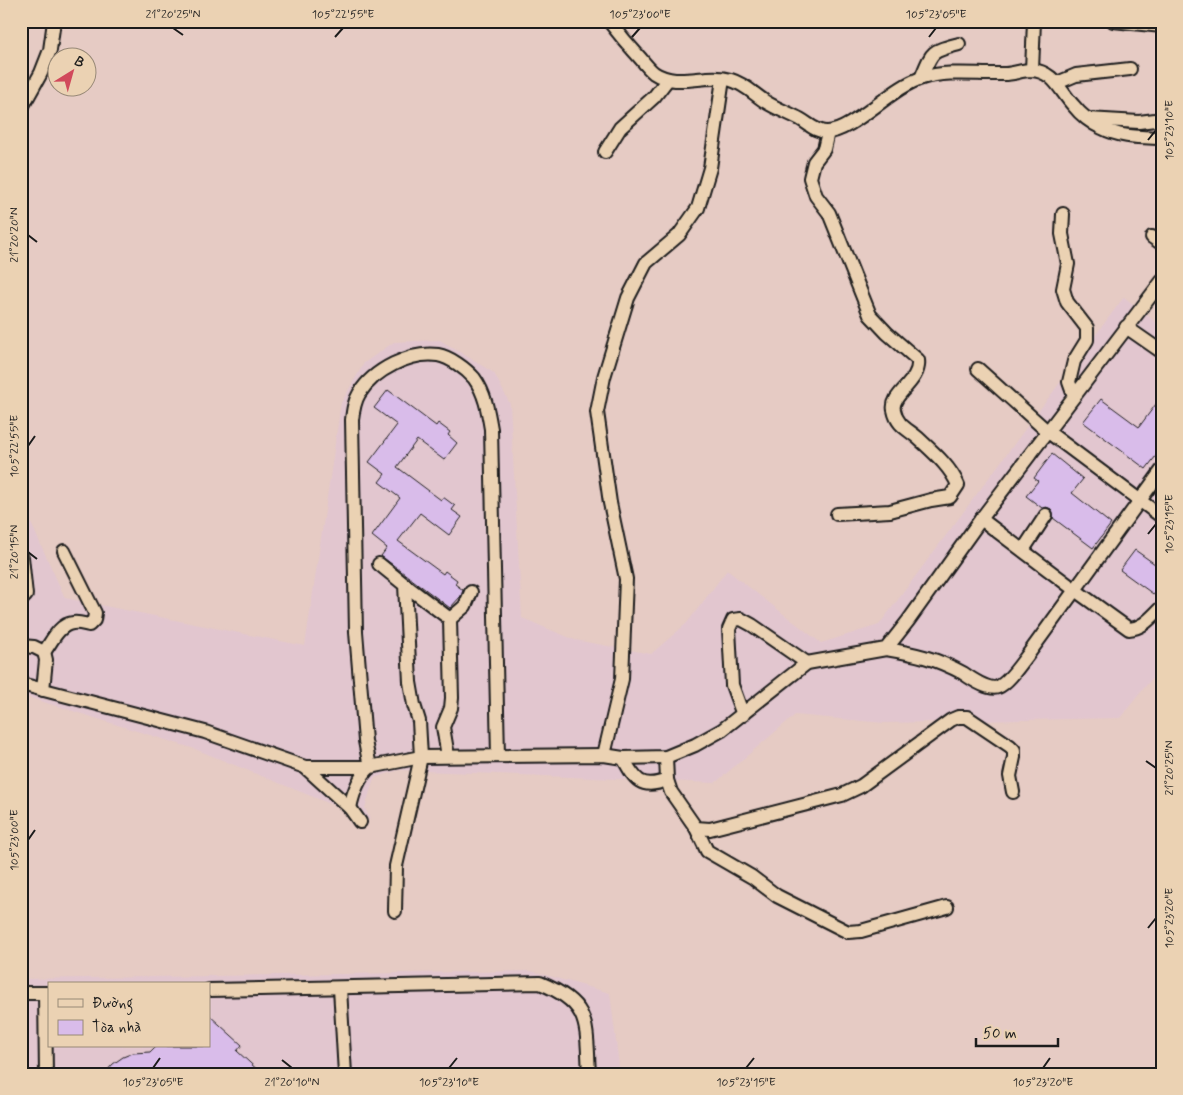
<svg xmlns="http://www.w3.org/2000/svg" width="1183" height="1095" font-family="Mynerve,sans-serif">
  <rect width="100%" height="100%" fill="#e6cbc4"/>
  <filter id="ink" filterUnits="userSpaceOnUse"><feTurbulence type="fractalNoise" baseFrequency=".02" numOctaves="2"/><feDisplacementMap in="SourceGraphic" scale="10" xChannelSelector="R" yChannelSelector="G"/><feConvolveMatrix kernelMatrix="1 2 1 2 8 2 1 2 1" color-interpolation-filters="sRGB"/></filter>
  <g filter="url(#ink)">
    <g fill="#e2c6cf" fill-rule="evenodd">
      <polygon points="1124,297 1162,327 1162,666 1120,718 885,723 795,715 715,783 399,770 374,778 365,808 370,820 195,749 21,695 21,501 65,598 305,646 341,403 364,363 394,342 440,340 494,373 510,404 522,618 575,640 651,654 687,623 727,570 821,643 879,625"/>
      <path d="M531,971L610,993L620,1074H21V979ZM49,984H209V1046H49Z"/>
    </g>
    <g fill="#d9bcea" stroke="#1c1c1c">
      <polygon points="388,390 436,426 438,423 450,432 448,435 457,443 444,460 417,440 397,467 441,500 443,497 455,506 452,510 462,517 449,535 420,513 398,541 443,574 445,571 457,580 455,584 463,590 461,596 450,608 381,556 387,548 372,536 400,498 379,482 385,474 369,462 397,425 374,408"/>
      <polygon points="1162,396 1162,448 1146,469 1083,422 1101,399 1139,427"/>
      <polygon points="1052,454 1083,479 1072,493 1111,524 1093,548 1053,518 1053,512 1051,509 1046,507 1042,508 1026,496 1038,481 1034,478"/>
      <polygon points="1135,550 1162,569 1162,599 1160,599 1120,570"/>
      <polygon points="209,1015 242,1045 237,1051 262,1074 104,1074 113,1064 123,1057 133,1053 150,1052 156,1046 209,1046"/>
    </g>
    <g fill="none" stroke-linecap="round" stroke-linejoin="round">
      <defs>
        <g id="minor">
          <path d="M609,21C619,34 630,47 641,59C645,64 649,69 654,73C678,89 706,72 731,80C745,84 755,95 766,102C777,109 789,113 800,119C809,124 816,132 827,132C852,132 893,86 922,78C949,70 977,75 1005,74C1013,74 1022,70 1031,70C1054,71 1060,91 1073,105C1081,115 1091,123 1102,128C1121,138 1142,137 1162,138"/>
          <polyline points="1113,21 1162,26"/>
          <polyline points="1032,70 1034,21"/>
          <path d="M921,78C933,50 930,52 959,44"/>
          <polyline points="1057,83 1076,75 1130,69"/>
          <polyline points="21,109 41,73 50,50 54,21"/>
          <polyline points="1088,119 1139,122 1155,120"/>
          <path d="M828,132L824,149L814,162L810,178L816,196L829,213L870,315L887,333L918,360C921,382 890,394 894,410C897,426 908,429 918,438C933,452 950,466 958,485L950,497L931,500L890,511L837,514"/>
          <polyline points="605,152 620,128 654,97 668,79"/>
          <polyline points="1063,214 1062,234 1068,264 1063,289 1067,302 1087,328 1087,340 1074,361 1069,382 1074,396"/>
          <polyline points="1152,237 1162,244"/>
          <polyline points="1126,327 1162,352"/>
          <polyline points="978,369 1047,431 1162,517"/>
          <path d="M981,519L1075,590L1129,629C1144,628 1152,616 1162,607"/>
          <polyline points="1023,550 1046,515"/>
          <polyline points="379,564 405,585 410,682 414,705 419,721 421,757 396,866 395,911"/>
          <polyline points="405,585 450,619"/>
          <polyline points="21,600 26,595 22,557"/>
          <polyline points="21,646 34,647 44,652 46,660 43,690"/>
          <path d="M886,649C916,654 935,658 963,673C970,678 989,691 998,687C1008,683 1020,665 1027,656L1162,470"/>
          <path d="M44,652C51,643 59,624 73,623C78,622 84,624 89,625L94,620L95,613L64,551"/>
          <polyline points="21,684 205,732 305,767 370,767 421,757 604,755 623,758 666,757 695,745 722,730 807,663 886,649 908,621 981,519 1162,281"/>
          <polyline points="743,715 732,685 729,629 733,620 741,619 752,625 807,663"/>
          <polyline points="604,755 622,679 626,579 610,503 597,412 604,377 628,298 646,263 679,235 698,208 710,168 723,79"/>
          <polyline points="448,756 443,727 451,708 452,698 450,619 465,606 471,592"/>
          <polyline points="666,757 667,780 671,792 696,828 710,829 842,795 861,786 951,720 958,717 967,717 1010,746 1014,750 1014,757 1010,776 1013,792"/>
          <path d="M623,758C635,780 641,790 667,780"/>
          <polyline points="305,767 350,808 360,822"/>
          <path d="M350,808C353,793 358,778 370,767L365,741L356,632L352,420C353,411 354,402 359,394C373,370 411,351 438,355C450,357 466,369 474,378C485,393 488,411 491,429L498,756"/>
          <polyline points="696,828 707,851 752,877 777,896 848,932 861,931 947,907"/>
          <polyline points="340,988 345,1074"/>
          <path d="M209,990L540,983C592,1004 586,1025 589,1074"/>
          <polyline points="21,993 49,993"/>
          <polyline points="45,993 46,1074"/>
        </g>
      </defs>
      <use href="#minor" stroke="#1c1c1c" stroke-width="16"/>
      <use href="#minor" stroke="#ebd2b3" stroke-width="12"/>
    </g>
  </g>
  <path fill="none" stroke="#1c1c1c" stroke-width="2" d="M173,28L183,35M335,37L343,28M632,37L640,28M929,37L936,28M1148,140L1156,130M28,235L37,242M28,446L35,436M1148,534L1156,524M28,552L37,559M1146,761L1156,768M28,840L35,830M1148,928L1156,918M282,1060L292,1068M153,1068L160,1058M449,1068L457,1058M746,1068L754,1058M1043,1068L1050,1058"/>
  <rect width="1183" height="1095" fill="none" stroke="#ebd2b3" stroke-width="55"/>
  <rect x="48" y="982" width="162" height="65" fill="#ebd2b3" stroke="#988977"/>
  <rect x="58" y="999" width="25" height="8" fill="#ebd2b3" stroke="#988977"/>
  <text x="92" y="1008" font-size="15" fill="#1c1c1c">Đường</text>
  <rect x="58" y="1020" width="25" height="15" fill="#d9bcea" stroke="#988977"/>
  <text x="92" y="1032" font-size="15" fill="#1c1c1c">Tòa nhà</text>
  <g transform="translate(72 72) rotate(37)"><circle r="24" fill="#ebd2b3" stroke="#988977"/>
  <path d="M0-4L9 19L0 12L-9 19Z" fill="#d1495b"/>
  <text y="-8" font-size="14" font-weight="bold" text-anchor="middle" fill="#1c1c1c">B</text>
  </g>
  <path d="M976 1038v8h82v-8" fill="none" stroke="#1c1c1c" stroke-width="2.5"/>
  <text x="983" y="1038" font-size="15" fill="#1c1c1c" stroke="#ebd2b3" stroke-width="4" paint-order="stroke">50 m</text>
  <rect x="28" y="28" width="1128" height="1040" fill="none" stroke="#1c1c1c" stroke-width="2"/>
  <g font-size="12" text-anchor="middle" fill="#1c1c1c">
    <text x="173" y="18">21°20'25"N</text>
    <text x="343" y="18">105°22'55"E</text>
    <text x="640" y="18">105°23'00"E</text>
    <text x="936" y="18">105°23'05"E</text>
    <text transform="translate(1169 130) rotate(-90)" y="4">105°23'10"E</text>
    <text transform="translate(14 235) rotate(-90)" y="4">21°20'20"N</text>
    <text transform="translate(14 446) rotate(-90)" y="4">105°22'55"E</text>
    <text transform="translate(1169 524) rotate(-90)" y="4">105°23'15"E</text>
    <text transform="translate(14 552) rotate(-90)" y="4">21°20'15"N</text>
    <text transform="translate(1169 768) rotate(-90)" y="4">21°20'25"N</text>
    <text transform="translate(14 840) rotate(-90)" y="4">105°23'00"E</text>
    <text transform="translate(1169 918) rotate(-90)" y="4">105°23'20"E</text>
    <text x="153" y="1086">105°23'05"E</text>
    <text x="292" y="1086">21°20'10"N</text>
    <text x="449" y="1086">105°23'10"E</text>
    <text x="746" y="1086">105°23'15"E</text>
    <text x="1043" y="1086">105°23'20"E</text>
  </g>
</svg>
